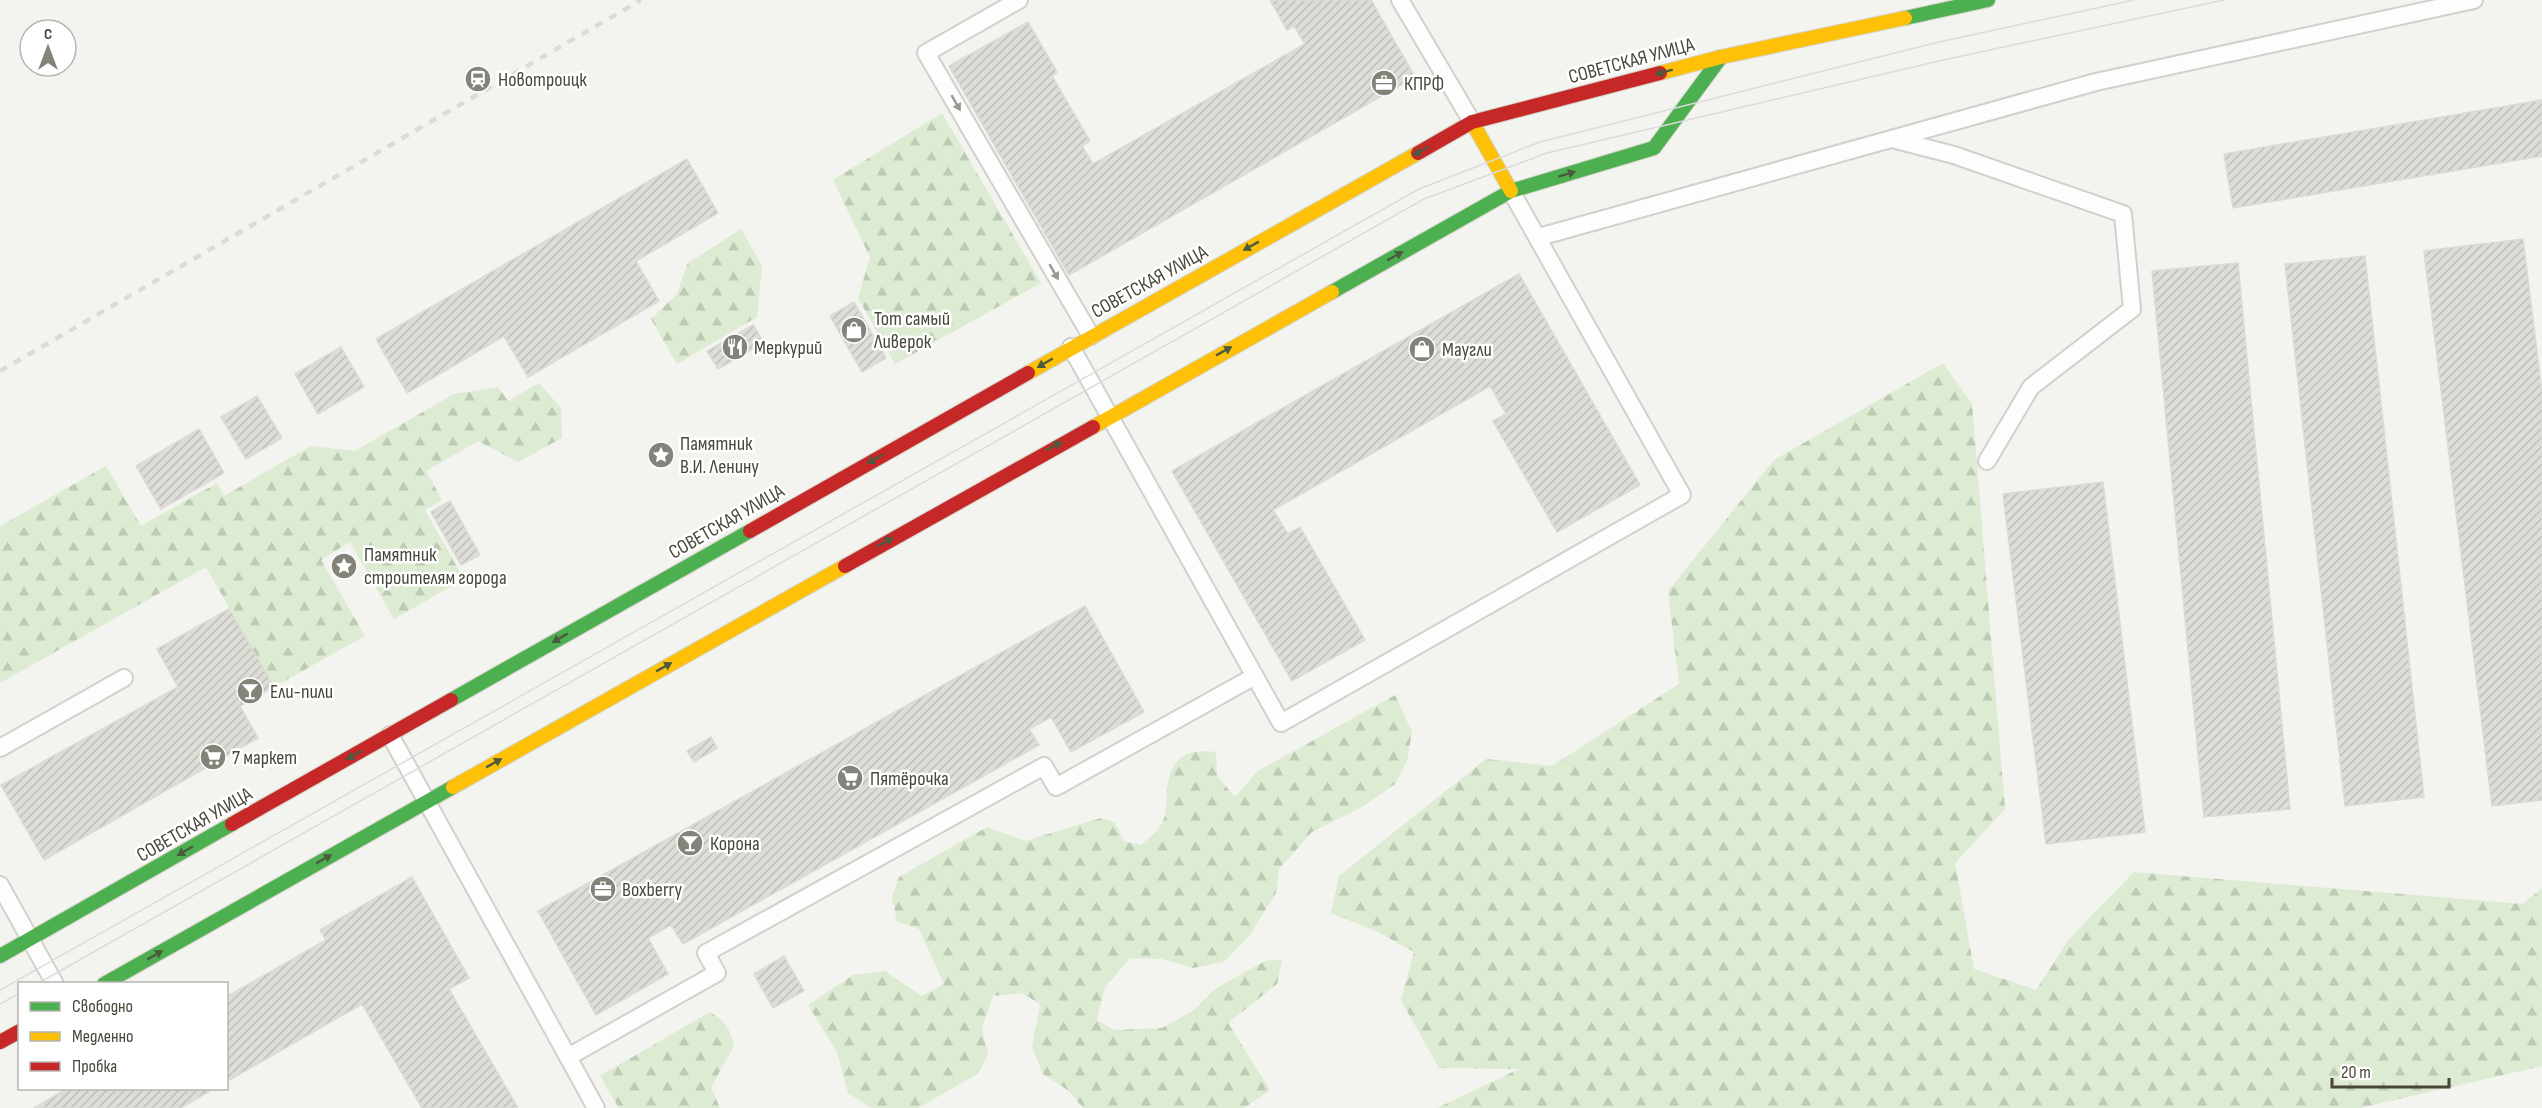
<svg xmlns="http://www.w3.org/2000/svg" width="2542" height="1108" font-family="'Sofia Sans Condensed',sans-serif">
  <defs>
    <pattern id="forest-firs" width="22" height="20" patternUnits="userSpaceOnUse" patternTransform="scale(1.5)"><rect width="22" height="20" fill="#dcebd1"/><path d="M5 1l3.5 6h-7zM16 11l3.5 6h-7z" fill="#becbb4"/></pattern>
    <pattern id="building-hatch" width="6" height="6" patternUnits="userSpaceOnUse" patternTransform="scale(1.5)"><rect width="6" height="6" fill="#dddcd7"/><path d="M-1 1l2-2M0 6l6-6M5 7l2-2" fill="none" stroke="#bfbeb9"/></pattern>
  </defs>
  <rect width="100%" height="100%" fill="#f3f3ef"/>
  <g fill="url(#forest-firs)">
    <polygon points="942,113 1041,283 895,364 858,298 870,257 833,180"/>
    <polygon points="741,229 762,266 757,317 677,364 651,319 677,294 687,264"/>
    <polygon points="1943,363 1972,404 2005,809 1955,863 1974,969 2036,990 2070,938 2134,872 2523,904 2542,888 2542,1066 2360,1108 1437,1108 1519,1069 1439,1068 1401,1000 1414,952 1378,932 1331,913 1339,876 1486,759 1552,766 1679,684 1668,591 1774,460"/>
    <polygon points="539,383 561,408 562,438 518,462 478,441 426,471 442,500 425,510 464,579 394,619 350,542 321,560 365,636 274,687 206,567 0,683 0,526 106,466 141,526 217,483 224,496 311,446 355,451 454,394 498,387 508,401"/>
    <path d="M1395,695L1412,732L1407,761L1395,784L1362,807L1312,832L1279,869L1276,893L1249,936L1224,962L1193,968L1162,959L1130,958L1105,987L1097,1020L1114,1030L1162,1028L1193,1011L1215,989L1265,961L1282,959L1277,984L1228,1023L1270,1090L1244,1108H1083L1069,1091L1043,1074L1032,1047L1040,1004L1022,993L993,996L982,1028L988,1055L977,1074L918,1108H872L848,1093L837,1052L808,1005L853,975L885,971L922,996L944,984L919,929L897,922L892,897L899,877L987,827L1025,841L1101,818L1115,823L1124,841L1141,845C1147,839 1157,833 1161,825C1169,812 1165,798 1168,783C1173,754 1191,749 1216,752L1217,776L1235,797L1258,771Z"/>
    <path d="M710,1012C725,1020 730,1030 734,1046L711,1087L720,1108H619L600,1076Z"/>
  </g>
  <g fill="url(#building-hatch)" stroke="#dbdad4" stroke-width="1.5">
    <polygon points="1270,0 1371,0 1415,77 1069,275 949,66 1028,22 1057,72 1052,76 1090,141 1082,146 1093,164 1305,44 1294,26 1287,30"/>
    <polygon points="2542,100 2542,156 2233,208 2224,154"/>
    <polygon points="687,159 718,213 636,261 659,301 528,377 504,336 407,393 376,339"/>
    <polygon points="2523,239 2542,392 2542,800 2492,806 2424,251"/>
    <polygon points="2365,256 2424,797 2345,806 2285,264"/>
    <polygon points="2238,263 2290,809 2204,817 2152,271"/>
    <polygon points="1519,274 1640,485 1557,532 1493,421 1506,414 1490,386 1273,510 1288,534 1300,527 1365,640 1292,681 1172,471"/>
    <polygon points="854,302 886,358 862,372 830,316"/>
    <polygon points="753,325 764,343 718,369 707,351"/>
    <polygon points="341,347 364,387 318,414 295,374"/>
    <polygon points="257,396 282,438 246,459 221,417"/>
    <polygon points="199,429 224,473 161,509 136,466"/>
    <polygon points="2103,482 2145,832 2046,844 2003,494"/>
    <polygon points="450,501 480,555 461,565 431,512"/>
    <polygon points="1085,606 1144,712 1071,752 1051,717 1029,729 1039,745 683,944 671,925 648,938 668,974 596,1015 538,911"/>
    <polygon points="229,609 274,687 240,706 258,738 44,860 1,785 178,687 157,649"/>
    <polygon points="711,737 717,748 694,762 687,751"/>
    <polygon points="412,877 469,978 449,989 518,1108 422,1108 362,1004 226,1082 226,997 326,940 320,930"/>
    <polygon points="784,956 804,991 773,1008 754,974"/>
    <polygon points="68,1088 215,1088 181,1108 34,1108"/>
  </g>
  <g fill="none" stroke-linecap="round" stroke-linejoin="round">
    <defs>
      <g id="lane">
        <polyline points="1019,0 926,53 1091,336"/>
        <polyline points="1400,0 1472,122"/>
        <polyline points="1892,139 1954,155 2123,214 2132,309 2031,387 1987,461"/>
        <polyline points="1539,237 2096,82 2474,0"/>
        <polyline points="1071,347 1281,723 1682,495 1511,191"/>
        <polyline points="390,735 568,1057 717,973 706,953 1044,766 1056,787 1255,676"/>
        <polyline points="0,748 124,678"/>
        <polyline points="0,885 55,984"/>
        <polyline points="568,1057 596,1108"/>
      </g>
      <g id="fast">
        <polyline points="1905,18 1988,0"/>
        <polyline points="1332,292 1511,191 1654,148 1721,57"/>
        <polyline points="451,700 750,531"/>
        <polyline points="0,956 232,824"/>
        <polyline points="104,984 453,787"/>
      </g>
      <g id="slow">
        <polyline points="1660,73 1721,57 1905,18"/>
        <polyline points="1472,122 1511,191"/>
        <polyline points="1028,373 1418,153"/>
        <polyline points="1093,427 1332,292"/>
        <polyline points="453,787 845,566"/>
      </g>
      <g id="jam">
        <polyline points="1418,153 1472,122 1660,73"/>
        <polyline points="750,531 1028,373"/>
        <polyline points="845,566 1093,427"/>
        <polyline points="232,824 451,700"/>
        <polyline points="0,1042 20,1031"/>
      </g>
    </defs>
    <use href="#lane" stroke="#d1d1cc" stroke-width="20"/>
    <use href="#fast" stroke="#d3d2c8" stroke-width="16"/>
    <use href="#slow" stroke="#d3d2c8" stroke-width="16"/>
    <use href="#jam" stroke="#d3d2c8" stroke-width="16"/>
    <use href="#lane" stroke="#fdfdfd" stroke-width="16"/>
    <use href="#fast" stroke="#4caf50" stroke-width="14"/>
    <use href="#slow" stroke="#ffc107" stroke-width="14"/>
    <use href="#jam" stroke="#c62828" stroke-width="14"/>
    <g stroke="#dbdbdb" stroke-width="1.5">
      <polyline points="37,984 1424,199 1547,153 1943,60 2224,0"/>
      <polyline points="0,990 1419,189 1540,142 1939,42 2134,0"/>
      <polyline points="0,1004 20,993"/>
    </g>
    <polyline stroke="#dbdbdb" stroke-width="4.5" stroke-dasharray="8 8" stroke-linecap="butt" points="0,371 641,0"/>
  </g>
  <defs><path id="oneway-solid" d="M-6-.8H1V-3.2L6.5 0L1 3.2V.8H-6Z" transform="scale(1.5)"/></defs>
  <g fill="#4a5b3e">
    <use href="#oneway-solid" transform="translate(1664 72) rotate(165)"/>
    <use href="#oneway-solid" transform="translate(1421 151) rotate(151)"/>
    <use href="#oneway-solid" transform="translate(1567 174) rotate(-17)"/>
    <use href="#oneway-solid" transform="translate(1251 246) rotate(151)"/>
    <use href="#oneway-solid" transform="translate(1395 256) rotate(-29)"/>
    <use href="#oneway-solid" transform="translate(1224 351) rotate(-29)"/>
    <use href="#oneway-solid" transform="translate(1045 363) rotate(150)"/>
    <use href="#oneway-solid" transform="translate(1054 446) rotate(-29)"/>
    <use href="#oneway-solid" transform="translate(875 459) rotate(150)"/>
    <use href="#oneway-solid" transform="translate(885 542) rotate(-29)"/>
    <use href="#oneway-solid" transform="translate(560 638) rotate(150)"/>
    <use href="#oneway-solid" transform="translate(664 667) rotate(-29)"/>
    <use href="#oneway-solid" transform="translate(354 755) rotate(150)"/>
    <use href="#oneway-solid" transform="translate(494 763) rotate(-29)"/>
    <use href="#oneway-solid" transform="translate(185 851) rotate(150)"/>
    <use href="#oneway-solid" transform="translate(324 859) rotate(-29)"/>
    <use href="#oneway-solid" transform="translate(155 955) rotate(-30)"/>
  </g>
  <g fill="#9a9892">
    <use href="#oneway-solid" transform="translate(956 103) rotate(60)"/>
    <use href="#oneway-solid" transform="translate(1054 272) rotate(60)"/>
  </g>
  <defs>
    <symbol id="station-disc" viewBox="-11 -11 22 22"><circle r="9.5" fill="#848379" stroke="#fff"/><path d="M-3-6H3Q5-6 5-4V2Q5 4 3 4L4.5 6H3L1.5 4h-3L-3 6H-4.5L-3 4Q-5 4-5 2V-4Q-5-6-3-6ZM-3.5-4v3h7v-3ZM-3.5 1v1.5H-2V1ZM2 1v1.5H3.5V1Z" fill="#fff"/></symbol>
    <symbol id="office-disc" viewBox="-11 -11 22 22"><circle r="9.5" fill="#848379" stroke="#fff"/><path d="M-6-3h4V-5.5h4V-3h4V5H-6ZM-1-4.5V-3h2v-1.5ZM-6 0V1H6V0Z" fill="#fff"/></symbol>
    <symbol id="shop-disc" viewBox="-11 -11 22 22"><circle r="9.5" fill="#848379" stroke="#fff"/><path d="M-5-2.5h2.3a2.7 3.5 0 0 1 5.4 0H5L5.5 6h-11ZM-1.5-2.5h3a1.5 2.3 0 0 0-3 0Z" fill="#fff"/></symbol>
    <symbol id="restaurant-disc" viewBox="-11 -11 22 22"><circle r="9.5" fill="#848379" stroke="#fff"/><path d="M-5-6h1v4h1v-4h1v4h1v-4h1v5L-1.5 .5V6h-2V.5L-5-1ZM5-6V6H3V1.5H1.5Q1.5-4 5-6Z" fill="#fff"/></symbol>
    <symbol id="sight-disc" viewBox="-11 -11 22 22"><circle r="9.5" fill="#848379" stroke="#fff"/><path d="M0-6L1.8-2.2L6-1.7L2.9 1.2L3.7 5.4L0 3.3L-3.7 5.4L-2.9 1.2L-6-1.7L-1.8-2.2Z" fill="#fff"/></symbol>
    <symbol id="bar-disc" viewBox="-11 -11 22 22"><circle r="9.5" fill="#848379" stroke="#fff"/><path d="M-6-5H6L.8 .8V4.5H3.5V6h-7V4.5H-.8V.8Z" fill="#fff"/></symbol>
    <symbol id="supermarket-disc" viewBox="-11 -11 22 22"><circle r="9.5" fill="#848379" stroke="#fff"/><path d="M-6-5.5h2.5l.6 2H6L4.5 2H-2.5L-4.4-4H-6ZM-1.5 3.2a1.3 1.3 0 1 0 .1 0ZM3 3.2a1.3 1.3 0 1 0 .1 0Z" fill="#fff"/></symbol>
  </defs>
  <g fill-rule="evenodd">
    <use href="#station-disc" x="463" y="64" width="30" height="30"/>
    <use href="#office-disc" x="1369" y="68" width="30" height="30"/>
    <use href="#shop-disc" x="839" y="315" width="30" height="30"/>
    <use href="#restaurant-disc" x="720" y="332" width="30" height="30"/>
    <use href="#shop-disc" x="1407" y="334" width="30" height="30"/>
    <use href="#sight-disc" x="646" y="440" width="30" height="30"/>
    <use href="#sight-disc" x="329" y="551" width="30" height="30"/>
    <use href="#bar-disc" x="235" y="676" width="30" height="30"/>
    <use href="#supermarket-disc" x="198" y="742" width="30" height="30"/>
    <use href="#supermarket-disc" x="835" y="763" width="30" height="30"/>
    <use href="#bar-disc" x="675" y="828" width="30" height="30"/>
    <use href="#office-disc" x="588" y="874" width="30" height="30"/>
  </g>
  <g text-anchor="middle" stroke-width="5" stroke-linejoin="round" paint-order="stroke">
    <g font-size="20" fill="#49463a" stroke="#fff">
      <text transform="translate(1631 60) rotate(-15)" y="7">СОВЕТСКАЯ УЛИЦА</text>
      <text transform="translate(1149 281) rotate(-29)" y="7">СОВЕТСКАЯ УЛИЦА</text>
      <text transform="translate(726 521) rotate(-30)" y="7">СОВЕТСКАЯ УЛИЦА</text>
      <text transform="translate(194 824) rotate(-30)" y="7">СОВЕТСКАЯ УЛИЦА</text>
    </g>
    <g font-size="20" fill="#49463a" stroke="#fff" text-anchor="start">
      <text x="498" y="86">Новотроицк</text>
      <text x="1404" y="90">КПРФ</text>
      <text x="874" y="325">Тот самый<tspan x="874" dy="23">Ливерок</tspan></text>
      <text x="754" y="354">Меркурий</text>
      <text x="1442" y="356">Маугли</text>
      <text x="680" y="450">Памятник<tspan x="680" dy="23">В.И. Ленину</tspan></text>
      <text x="364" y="561">Памятник<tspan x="364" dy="23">строителям города</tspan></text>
      <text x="270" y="698">Ели-пили</text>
      <text x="232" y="764">7 маркет</text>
      <text x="870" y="785">Пятёрочка</text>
      <text x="710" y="850">Корона</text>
      <text x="622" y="896">Boxberry</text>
    </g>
  </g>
  <rect x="18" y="982" width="210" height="108" fill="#ffffff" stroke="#b6b5b0" stroke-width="1.5"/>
  <rect x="30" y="1002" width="30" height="9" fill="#4caf50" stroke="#b6b5b0" stroke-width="1.5"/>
  <text x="72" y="1012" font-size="18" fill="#49463a">Свободно</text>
  <rect x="30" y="1032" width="30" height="9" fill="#ffc107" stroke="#b6b5b0" stroke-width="1.5"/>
  <text x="72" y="1042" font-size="18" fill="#49463a">Медленно</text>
  <rect x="30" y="1062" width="30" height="9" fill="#c62828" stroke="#b6b5b0" stroke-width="1.5"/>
  <text x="72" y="1072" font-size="18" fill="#49463a">Пробка</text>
  <g transform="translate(48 48)"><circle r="28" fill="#ffffff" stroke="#b6b5b0" stroke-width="1.5"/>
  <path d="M0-4.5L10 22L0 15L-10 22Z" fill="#848379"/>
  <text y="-9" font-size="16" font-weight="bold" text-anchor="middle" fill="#49463a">С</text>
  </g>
  <path d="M2332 1078v9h117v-9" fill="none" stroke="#49463a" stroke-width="3"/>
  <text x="2341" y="1078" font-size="18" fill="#49463a" stroke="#ffffff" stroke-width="4.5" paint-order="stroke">20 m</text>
</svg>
